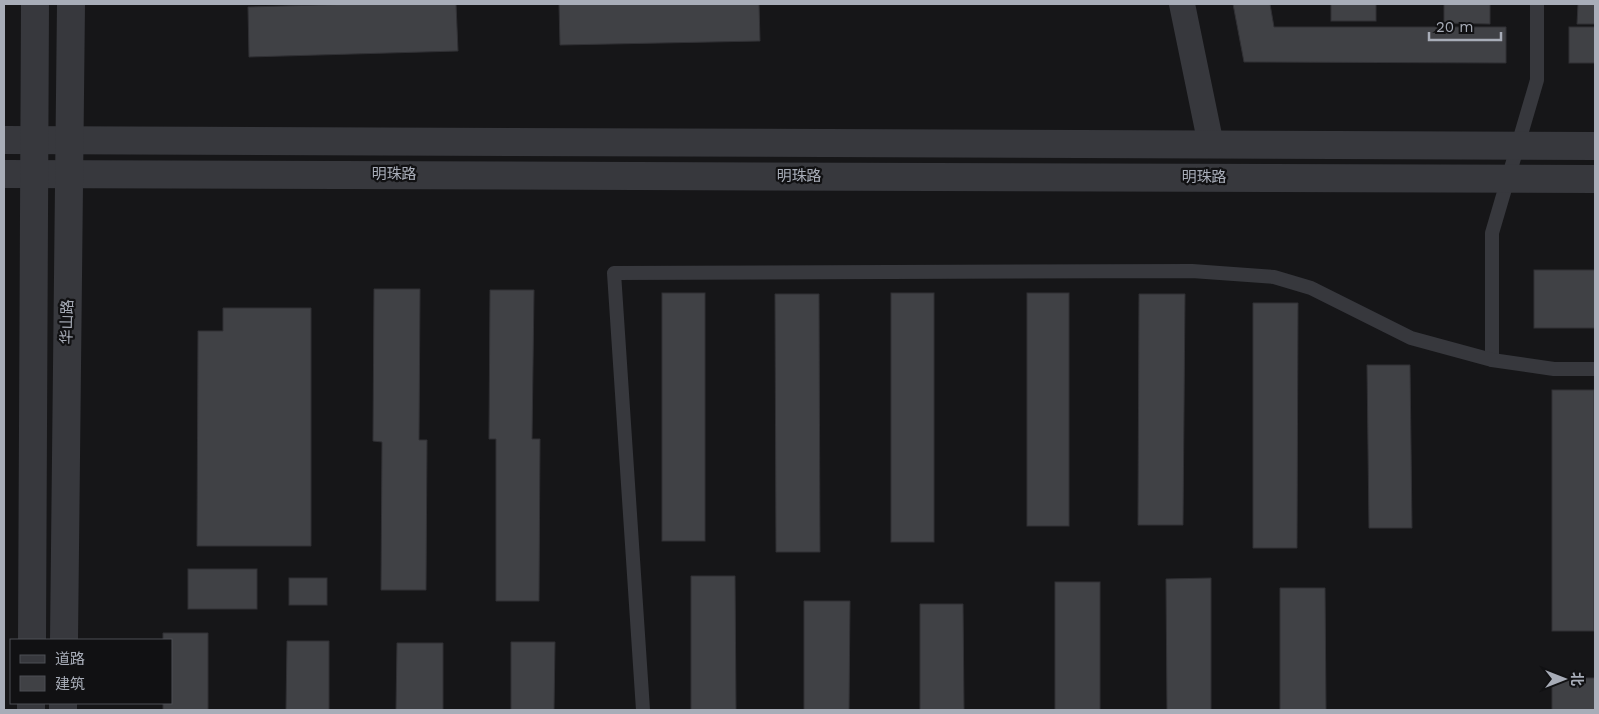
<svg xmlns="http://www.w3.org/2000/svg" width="1599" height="714" font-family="'Work Sans','Noto Sans SC',sans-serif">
  <rect width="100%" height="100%" fill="#161618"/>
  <g fill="#404145" stroke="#303034">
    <polygon points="354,4 456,4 458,51 249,57 248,7"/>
    <polygon points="559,4 759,4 760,41 560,45"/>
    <polygon points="1233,4 1270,4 1274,27 1506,27 1506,63 1244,62"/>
    <rect x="1331" y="4" width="45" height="17"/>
    <polygon points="1444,4 1490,4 1490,24 1444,23"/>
    <polygon points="1578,4 1595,4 1595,24 1577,24"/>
    <rect x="1569" y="27" width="26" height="36"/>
    <rect x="1534" y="270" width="61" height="58"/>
    <polygon points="374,289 420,289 419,440 427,440 426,590 381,590 382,442 373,441"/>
    <polygon points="490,290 534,290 532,439 540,439 539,601 496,601 496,439 489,439"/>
    <rect x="662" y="293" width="43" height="248"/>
    <rect x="891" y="293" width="43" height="249"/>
    <rect x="1027" y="293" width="42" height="233"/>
    <polygon points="775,294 819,294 820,552 776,552"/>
    <polygon points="1139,294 1185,294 1183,525 1138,525"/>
    <polygon points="1253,303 1298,303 1297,548 1253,548"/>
    <polygon points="223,308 311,308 311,546 197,546 198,331 223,331"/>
    <polygon points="1367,365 1410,365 1412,528 1369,528"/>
    <rect x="1552" y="390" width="42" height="241"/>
    <rect x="188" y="569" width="69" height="40"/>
    <polygon points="691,576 735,576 736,710 691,710"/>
    <rect x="289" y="578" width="38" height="27"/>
    <polygon points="1211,578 1211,710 1167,710 1166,579"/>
    <rect x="1055" y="582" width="45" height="128"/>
    <polygon points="1280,588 1325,588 1326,710 1280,710"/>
    <polygon points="804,601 850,601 849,710 804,710"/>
    <polygon points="920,604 963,604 964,710 920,710"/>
    <polygon points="163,633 208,633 208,710 163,710 163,703 171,703 171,640 163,640"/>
    <polygon points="287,641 329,641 329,710 286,710"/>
    <polygon points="511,642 555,642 554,710 511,710"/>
    <polygon points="397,643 443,643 443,710 396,710"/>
    <rect x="1552" y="678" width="43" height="32"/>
  </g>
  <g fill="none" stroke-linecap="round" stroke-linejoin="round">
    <g stroke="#37383d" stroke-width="14">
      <polyline points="1492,360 1492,233 1537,80 1537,4"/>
      <polyline points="643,710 614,273 1192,271 1274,277 1311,288 1411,338 1492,360 1554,369 1595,369"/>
    </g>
    <polyline stroke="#37383d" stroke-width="26" points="1182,4 1211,145"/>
    <g stroke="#37383d" stroke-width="28">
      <polyline points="4,140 1595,146"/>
      <polyline points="4,174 1595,179"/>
      <polyline points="32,640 35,4"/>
      <polyline points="64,640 71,4"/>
      <polyline points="31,710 31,703"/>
      <polyline points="63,710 63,703"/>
    </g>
  </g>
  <g text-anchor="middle" stroke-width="4.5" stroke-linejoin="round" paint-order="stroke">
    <g font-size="15" fill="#a8adb8" stroke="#111113">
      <text x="394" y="179">明珠路</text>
      <text x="799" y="181">明珠路</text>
      <text x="1204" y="182">明珠路</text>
      <text transform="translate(67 322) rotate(-89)" y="5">华山路</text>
    </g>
  </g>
  <rect width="1599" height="714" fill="none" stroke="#a8adb8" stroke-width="10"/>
  <rect x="10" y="639" width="162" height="65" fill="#111113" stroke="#4d4f55"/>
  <rect x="20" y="655" width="25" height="8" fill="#37383d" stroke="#4d4f55"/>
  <text x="55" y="664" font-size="15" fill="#a8adb8">道路</text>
  <rect x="20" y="676" width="25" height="15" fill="#404145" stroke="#4d4f55"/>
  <text x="55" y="689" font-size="15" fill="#a8adb8">建筑</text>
  <g transform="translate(1564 679) rotate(90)" stroke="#111113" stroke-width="4" paint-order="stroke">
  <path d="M0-4L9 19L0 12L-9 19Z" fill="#a8adb8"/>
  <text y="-8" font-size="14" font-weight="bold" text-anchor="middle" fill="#a8adb8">北</text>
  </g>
  <path d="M1429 32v8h72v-8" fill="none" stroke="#a8adb8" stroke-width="2.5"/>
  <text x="1436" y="32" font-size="15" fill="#a8adb8" stroke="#111113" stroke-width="4" paint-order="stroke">20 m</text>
</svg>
